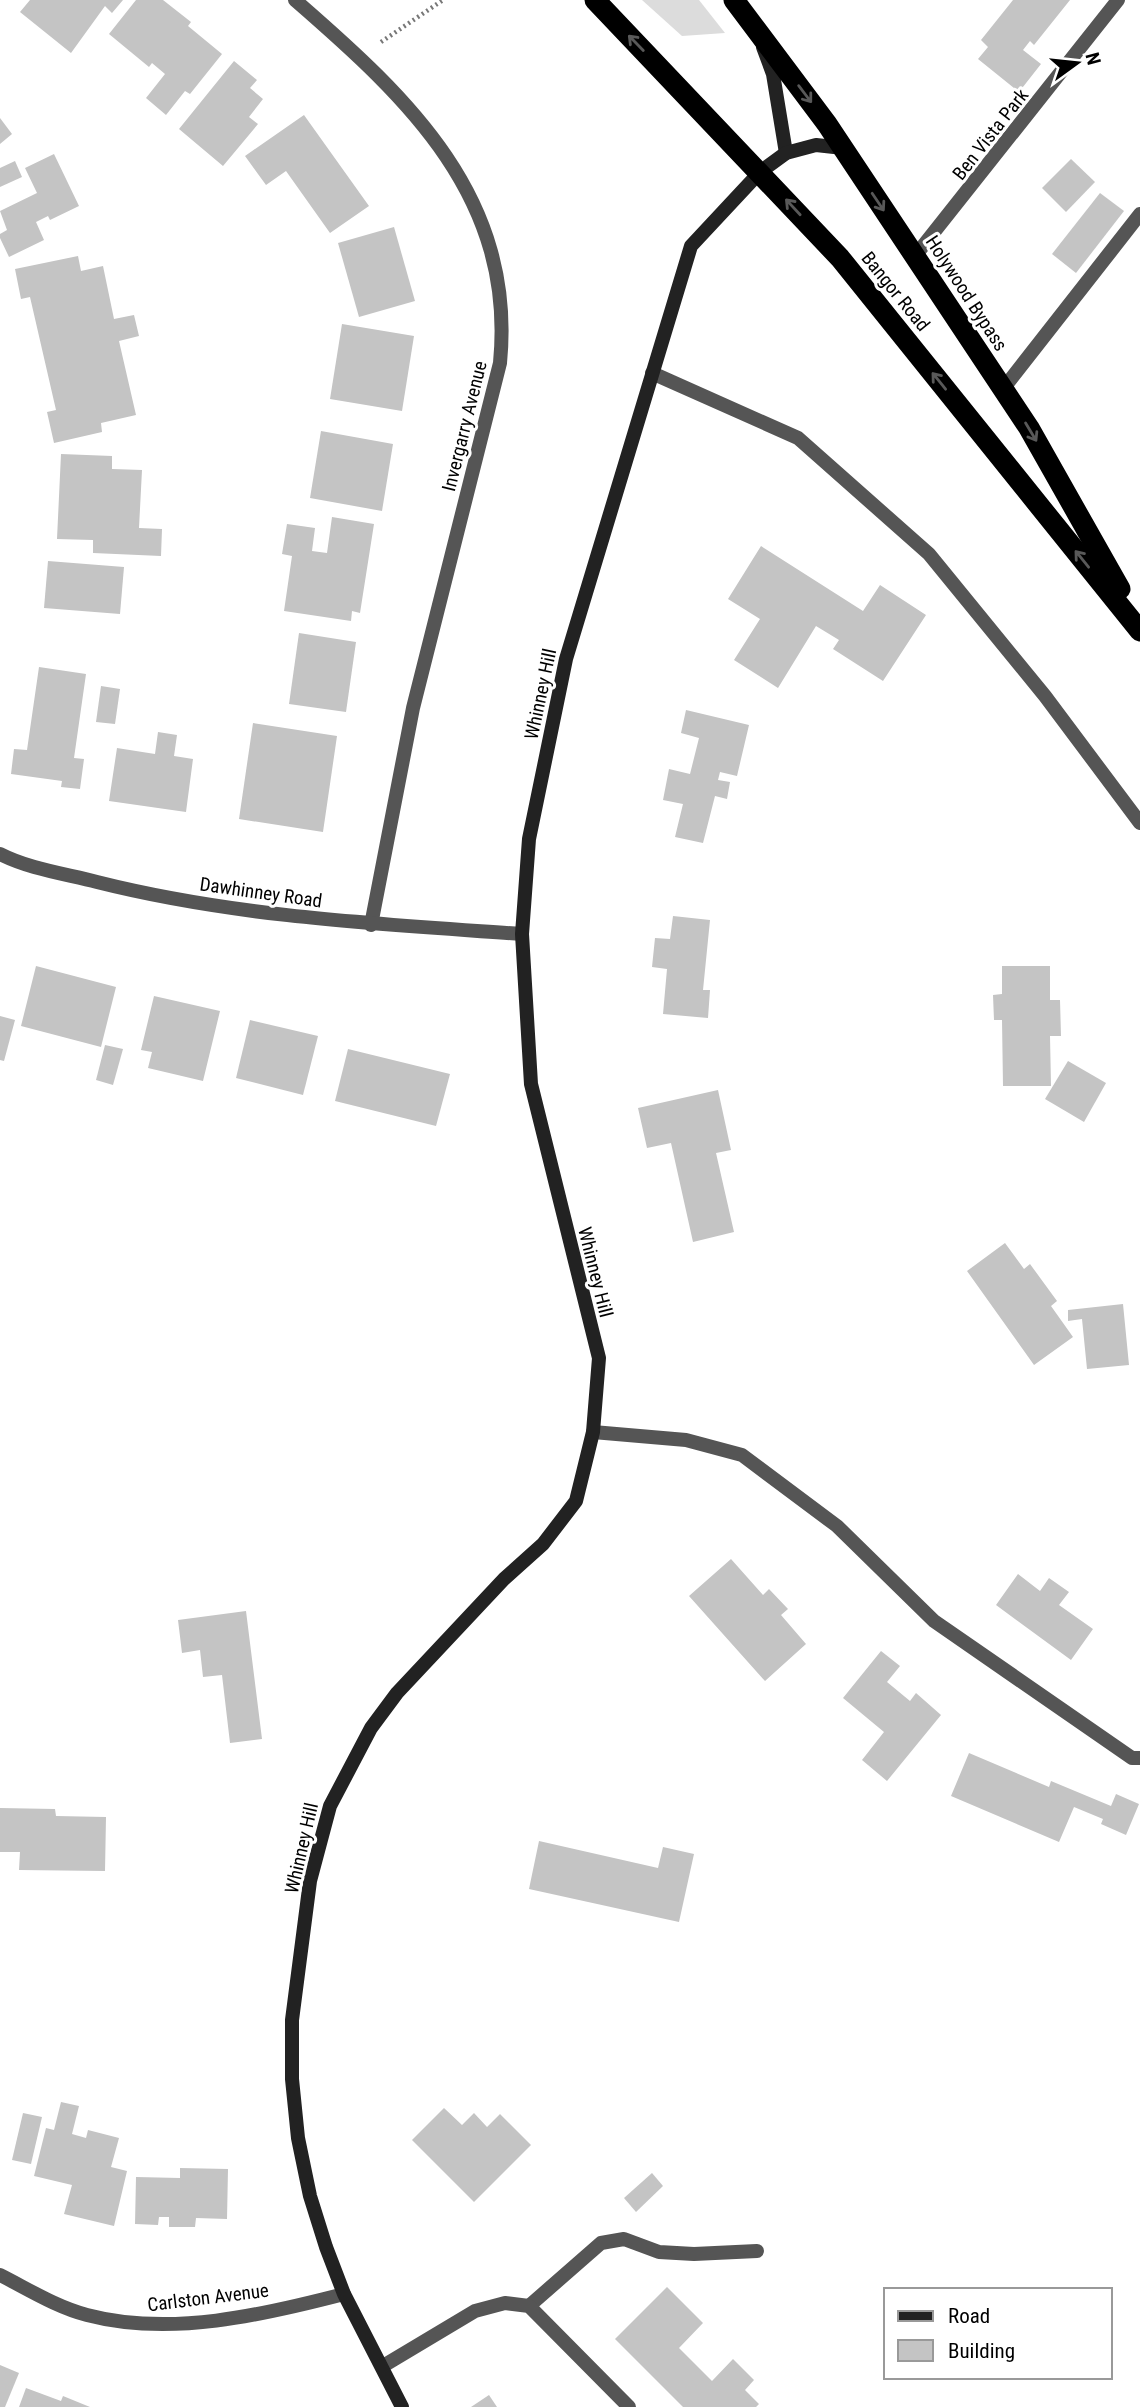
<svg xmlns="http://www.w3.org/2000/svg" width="1140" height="2407" font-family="'Roboto Condensed',sans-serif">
  <rect width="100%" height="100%" fill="#fff"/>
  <polygon fill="#dcdcdc" points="642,0 699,0 725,33 682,36"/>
  <g fill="#c4c4c4">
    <polygon points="30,0 123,0 112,13 105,6 71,53 20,12"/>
    <polygon points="136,0 163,0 191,22 188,26 222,54 190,94 185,91 166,115 146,98 165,74 152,63 149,67 109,34"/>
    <polygon points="1013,0 1070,0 1034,45 1030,41 1023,50 1041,64 1019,92 978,59 988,47 981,40"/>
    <polygon points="234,61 257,80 250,88 263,99 249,117 258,124 223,166 179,129"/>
    <polygon points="304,115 369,206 330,233 286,171 266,185 245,156"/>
    <polygon points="0,118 12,134 0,144"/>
    <polygon points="54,154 79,206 50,220 48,216 36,222 44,240 9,257 0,238 0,234 7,230 0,211 37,193 25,168"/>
    <polygon points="1071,159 1095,182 1066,212 1042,188"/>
    <polygon points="15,161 22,177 0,187 0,168"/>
    <polygon points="1100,193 1124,211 1076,273 1052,254"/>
    <polygon points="394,227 415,301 359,317 338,243"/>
    <polygon points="78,256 81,271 103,266 114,319 134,315 139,336 119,341 136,415 101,423 102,432 54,443 47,412 56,410 30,297 21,299 15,269"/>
    <polygon points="342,324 414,336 402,411 330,399"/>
    <polygon points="321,431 393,444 382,511 310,498"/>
    <polygon points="61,454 112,456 112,469 142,470 139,528 162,529 161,556 93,553 93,540 57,539"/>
    <polygon points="332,517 374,524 360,613 352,611 351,621 284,611 292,556 282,554 287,524 315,528 312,551 327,553"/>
    <polygon points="761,546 863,611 880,585 926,615 883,681 833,649 839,640 816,626 778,688 734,660 760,619 728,599"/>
    <polygon points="48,561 124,567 120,614 44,608"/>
    <polygon points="299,633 356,642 346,712 289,704"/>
    <polygon points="39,667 86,674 74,758 84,759 80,789 61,787 62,781 11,774 14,749 27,750"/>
    <polygon points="101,686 120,689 115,724 96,722"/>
    <polygon points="686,710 749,725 737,776 720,772 718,780 730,782 727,799 715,796 703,843 675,837 683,804 663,800 669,769 690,774 699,738 681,733"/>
    <polygon points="253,723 337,736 323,832 239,819"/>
    <polygon points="158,732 177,735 174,756 193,759 186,812 109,801 117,748 155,754"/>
    <polygon points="673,916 710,920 703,990 710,990 708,1018 663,1014 667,969 652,967 655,938 670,939"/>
    <polygon points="36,966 116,987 101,1047 21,1026"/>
    <polygon points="1002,966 1050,966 1050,1000 1060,1000 1061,1036 1050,1036 1051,1086 1003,1086 1002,1020 994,1020 993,995 1002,994"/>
    <polygon points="154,996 220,1011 203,1081 148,1068 152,1052 141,1050"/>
    <polygon points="0,1016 15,1020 4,1061 0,1060"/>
    <polygon points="250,1020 318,1036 303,1095 236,1078"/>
    <polygon points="105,1045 123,1049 113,1085 96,1080"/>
    <polygon points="348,1049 450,1074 436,1126 335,1101"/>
    <polygon points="1068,1061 1106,1083 1084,1122 1045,1099"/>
    <polygon points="718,1090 731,1150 716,1153 734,1232 693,1242 671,1143 647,1148 638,1108"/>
    <polygon points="1005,1243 1024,1269 1030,1264 1057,1301 1051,1306 1073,1337 1034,1365 967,1271"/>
    <polygon points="1123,1304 1129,1365 1087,1369 1082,1319 1068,1321 1068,1310"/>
    <polygon points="731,1559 763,1595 769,1589 788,1609 781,1615 806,1644 765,1681 689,1596"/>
    <polygon points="1018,1574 1040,1591 1049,1578 1069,1592 1059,1605 1093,1629 1071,1660 996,1605"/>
    <polygon points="246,1611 262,1739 230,1743 222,1675 203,1677 200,1650 182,1653 178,1620"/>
    <polygon points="881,1651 900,1666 887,1682 910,1701 916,1693 941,1715 887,1781 862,1760 884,1732 843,1698"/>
    <polygon points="969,1753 1049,1787 1051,1781 1111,1806 1116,1794 1139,1804 1126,1835 1101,1824 1103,1819 1074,1807 1059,1842 951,1796"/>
    <polygon points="0,1808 55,1809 56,1816 106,1817 105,1871 19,1870 20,1852 0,1852"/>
    <polygon points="539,1841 658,1868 663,1847 694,1854 679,1922 529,1889"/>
    <polygon points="61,2102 79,2106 72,2134 86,2138 88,2130 119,2138 111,2167 127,2171 114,2226 64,2214 72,2185 34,2176 46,2128 54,2130"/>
    <polygon points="444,2108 462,2125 474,2113 487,2127 500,2114 531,2145 474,2202 412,2140"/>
    <polygon points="23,2113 42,2117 31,2164 12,2160"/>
    <polygon points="180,2168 228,2169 227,2219 196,2218 195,2227 169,2227 169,2217 159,2217 158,2225 135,2224 136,2177 180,2178"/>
    <polygon points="652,2173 663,2186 636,2212 624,2198"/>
    <polygon points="667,2287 703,2323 679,2348 712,2381 733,2359 754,2380 745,2390 759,2404 756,2407 683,2407 615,2339"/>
    <polygon points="0,2365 19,2373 5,2407 0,2407"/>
    <polygon points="26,2388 61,2401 63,2396 90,2407 19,2407"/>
    <polygon points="489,2395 497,2407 471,2407"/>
  </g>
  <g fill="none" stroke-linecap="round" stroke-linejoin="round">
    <polyline stroke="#777" stroke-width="4.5" stroke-dasharray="2 3.5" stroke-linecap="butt" points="381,42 443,0"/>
    <g stroke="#555" stroke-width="14">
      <polyline points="1003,389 1140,214"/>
      <polyline points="593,1432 686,1440 742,1455 837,1526 934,1621 1132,1758 1140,1758"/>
      <polyline points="529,2306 601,2243 624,2239 659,2252 694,2254 757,2251"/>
    </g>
    <g stroke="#555" stroke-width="14">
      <path d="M295,0C409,99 516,198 500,363L413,708L371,925"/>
      <polyline points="915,256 1118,0"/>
      <polyline points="652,373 798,438 929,554 1045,696 1140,823"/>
      <path d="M0,854C29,869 66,874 97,882C236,917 379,924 522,934"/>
      <path d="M0,2275C28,2289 56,2307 87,2315C170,2337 263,2315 344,2294"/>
      <polyline points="383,2366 475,2311 505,2303 529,2306 629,2407"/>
    </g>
    <g stroke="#222" stroke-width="14">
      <polyline points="763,47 773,74 786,153"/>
      <polyline points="402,2407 344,2294 326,2247 310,2196 298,2138 292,2079 292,2020 310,1881 330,1806 371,1728 397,1693 504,1579 543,1544 576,1501 593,1432 599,1358 531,1084 522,934 529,839 566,659 691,246 760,172 786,153 816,145 843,148"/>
    </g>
    <g stroke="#000" stroke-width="21">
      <polyline points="595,0 840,258 1140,631"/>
      <polyline points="734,0 827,124 1029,428 1120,589"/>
    </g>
  </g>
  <defs><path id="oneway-shaft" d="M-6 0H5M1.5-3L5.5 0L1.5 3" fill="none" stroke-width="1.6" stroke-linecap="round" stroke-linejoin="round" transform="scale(1.75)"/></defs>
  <g stroke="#595959">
    <use href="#oneway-shaft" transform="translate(636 43) rotate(-134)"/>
    <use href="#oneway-shaft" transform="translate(805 94) rotate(53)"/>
    <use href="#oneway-shaft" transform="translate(878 202) rotate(56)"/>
    <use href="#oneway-shaft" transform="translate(793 207) rotate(-133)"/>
    <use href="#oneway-shaft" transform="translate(939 381) rotate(-129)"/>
    <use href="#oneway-shaft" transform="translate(1031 432) rotate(59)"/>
    <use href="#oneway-shaft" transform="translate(1082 559) rotate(-129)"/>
  </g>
  <g text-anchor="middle" stroke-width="6" stroke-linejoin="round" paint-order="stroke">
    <g font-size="19" fill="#000" stroke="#fff">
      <text transform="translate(990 134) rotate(-52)" y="7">Ben Vista Park</text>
      <text transform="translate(896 291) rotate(51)" y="7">Bangor Road</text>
      <text transform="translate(967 293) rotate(57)" y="7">Holywood Bypass</text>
      <text transform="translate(464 426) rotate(-76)" y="7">Invergarry Avenue</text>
      <text transform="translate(540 694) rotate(-78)" y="7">Whinney Hill</text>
      <text transform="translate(261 892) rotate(8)" y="7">Dawhinney Road</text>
      <text transform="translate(596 1272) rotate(76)" y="7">Whinney Hill</text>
      <text transform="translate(301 1848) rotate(-77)" y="7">Whinney Hill</text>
      <text transform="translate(208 2297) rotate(-7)" y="7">Carlston Avenue</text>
    </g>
  </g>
  <rect x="884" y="2288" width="228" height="91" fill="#ffffff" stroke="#999999" stroke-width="2"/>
  <rect x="898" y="2311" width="35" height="10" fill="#222222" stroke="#999999" stroke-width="2"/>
  <text x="948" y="2323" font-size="21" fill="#000000">Road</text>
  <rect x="898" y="2340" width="35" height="21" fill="#c4c4c4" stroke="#999999" stroke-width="2"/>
  <text x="948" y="2358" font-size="21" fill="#000000">Building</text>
  <g transform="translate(1077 63) rotate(75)" stroke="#ffffff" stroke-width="5" paint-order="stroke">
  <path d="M0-5L12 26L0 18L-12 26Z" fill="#000000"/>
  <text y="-10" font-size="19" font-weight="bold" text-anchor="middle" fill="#000000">N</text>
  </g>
</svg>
